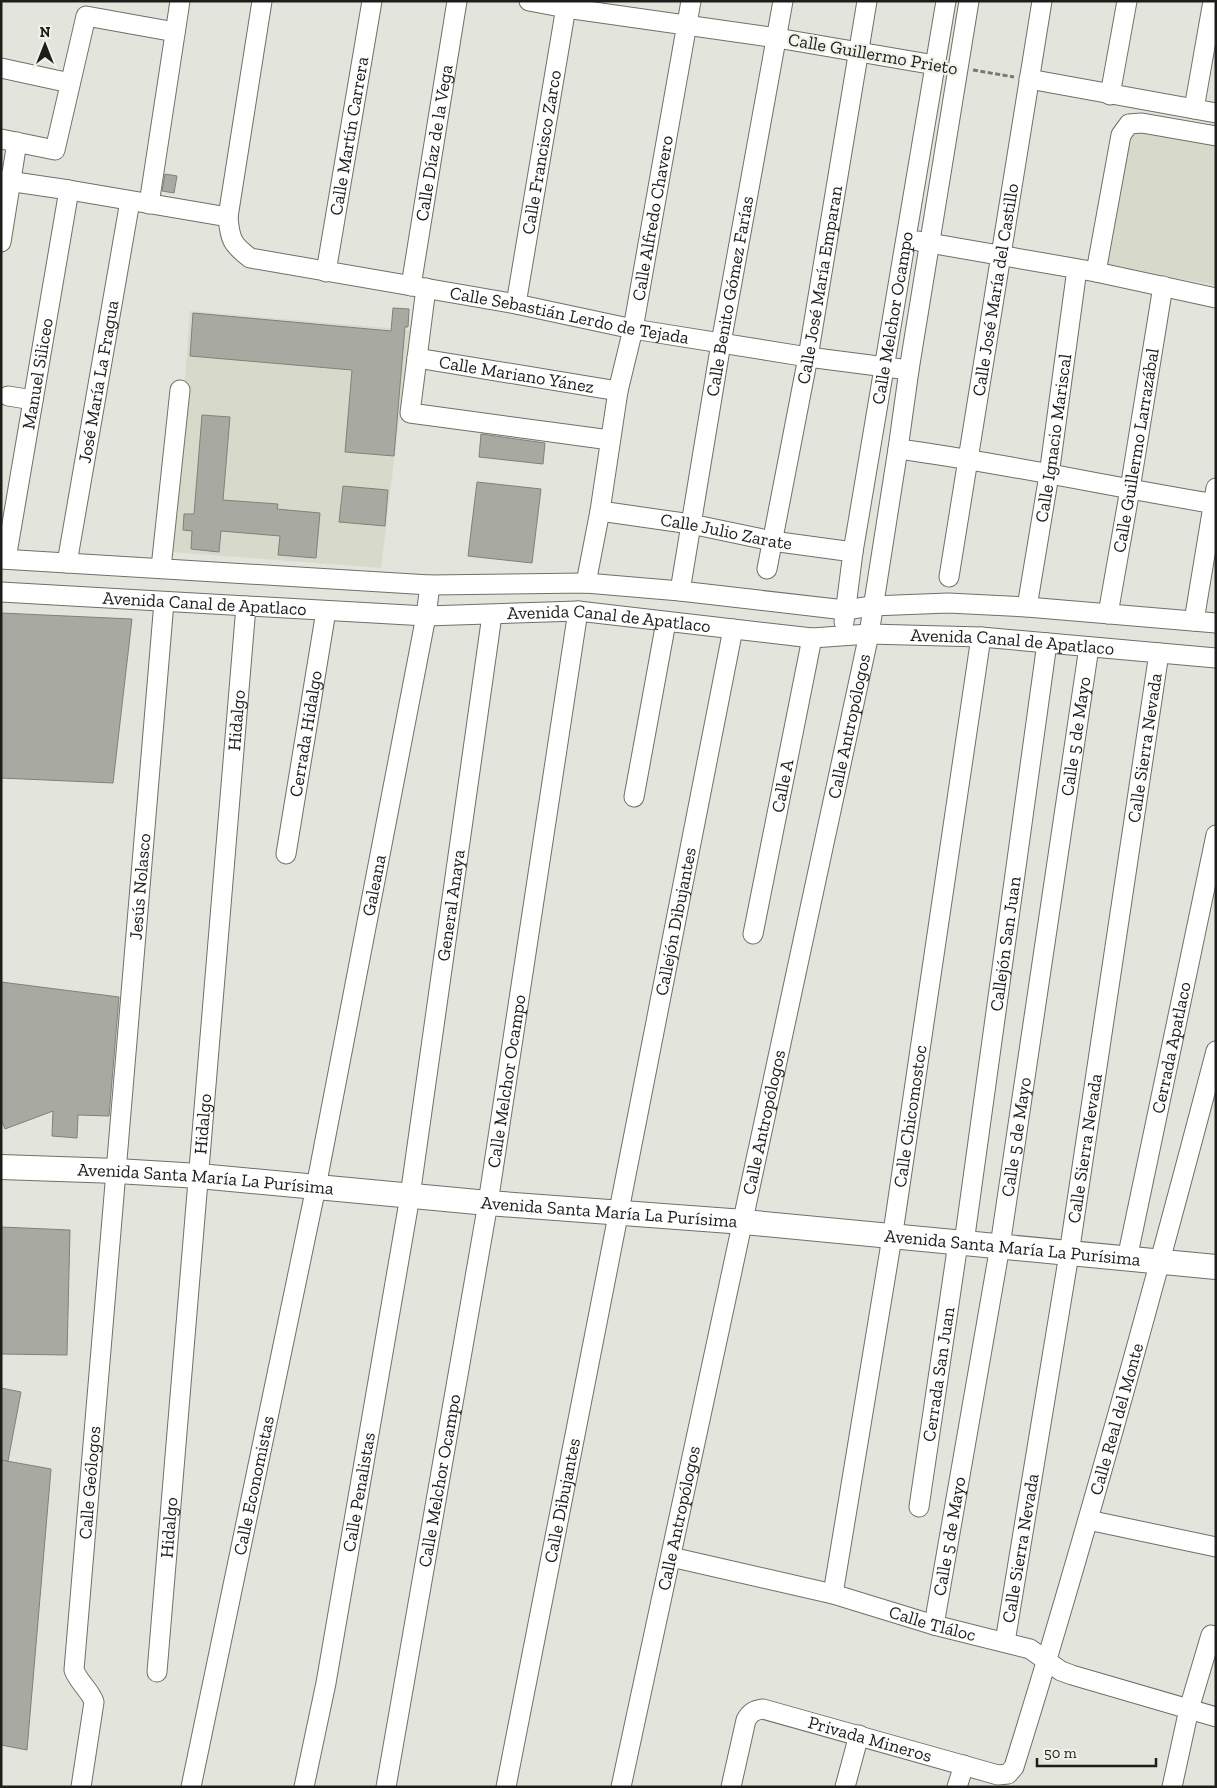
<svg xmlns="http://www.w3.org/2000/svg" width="1217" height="1788" font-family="'Zilla Slab',serif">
  <rect width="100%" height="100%" fill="#e3e4db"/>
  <g fill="#d7daca">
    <polygon points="1137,129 1216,140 1216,285 1105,266 1128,136"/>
    <polygon points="190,311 410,330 381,568 172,552"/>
  </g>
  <g fill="#a8a9a1" stroke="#808179">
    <polygon points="165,174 177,176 174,193 162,191"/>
    <polygon points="393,308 409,309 408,327 405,327 394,456 345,452 352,370 190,356 193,313 391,331"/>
    <polygon points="202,415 230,417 223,500 278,504 277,509 320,513 316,558 278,555 280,536 221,531 219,552 191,549 192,531 183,530 184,514 194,514"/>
    <polygon points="481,434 545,443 543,464 479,457"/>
    <polygon points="477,482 541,489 532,563 468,556"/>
    <polygon points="343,486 388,490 385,526 339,522"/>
    <polygon points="1,613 132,619 113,783 1,778"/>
    <polygon points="1,982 119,997 109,1116 78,1115 77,1138 52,1136 53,1111 5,1129 1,1119"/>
    <polygon points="1,1227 70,1230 67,1355 1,1354"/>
    <polygon points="1,1388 21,1392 8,1461 1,1460"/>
    <polygon points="1,1460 51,1469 27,1750 1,1745"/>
  </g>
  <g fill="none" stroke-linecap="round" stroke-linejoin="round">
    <defs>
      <g id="minor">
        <path id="s1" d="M262,1L228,217C230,240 232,244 250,258L516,304L633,329L808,357L909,370"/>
        <polyline points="529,1 566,8 777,38 935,65"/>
        <polyline points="1,68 70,83"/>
        <polyline points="1029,79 1216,113"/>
        <polyline points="1110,95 1127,1"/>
        <polyline points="1194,109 1213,1"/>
        <polyline points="1,139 55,150 86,16 175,32"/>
        <polyline points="1,180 69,190 228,217"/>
        <polyline points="149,204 180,1"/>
        <polyline points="918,241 1096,272 1216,298"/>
        <polyline points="1,242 17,142"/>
        <path id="s2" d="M326,272L372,1"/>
        <polyline points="1096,272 1121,135 1129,124 1142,123 1216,136"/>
        <path id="s3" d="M411,286L457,1"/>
        <polyline points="426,288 410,413 610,440"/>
        <path id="s4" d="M516,304L567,1"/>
        <path id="s5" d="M417,358L618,391"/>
        <polyline points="8,396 33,400"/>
        <path d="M898,449C1005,463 1110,487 1216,504"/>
        <path id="s6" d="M600,511L691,524L772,541L853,552"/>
        <polyline points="1,559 430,585 586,583 680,591 845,610 872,606 948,603 1027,607 1216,623"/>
        <path id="s7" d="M6,559L69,190"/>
        <path id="s8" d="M67,563L130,201"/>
        <polyline points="161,568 180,390"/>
        <path id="s9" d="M767,569L808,357L867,1"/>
        <path id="s10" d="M949,577L1042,1"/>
        <path id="s11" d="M586,583L600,511L618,391L633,329L691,1"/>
        <path id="s12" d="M680,591L721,343L783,1"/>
        <path id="s13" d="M1,592L426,616L578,611L812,638L869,634L981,637L1216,658"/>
        <path id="s14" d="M1027,607L1049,475L1077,269"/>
        <path id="s15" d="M1108,614L1130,489L1163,286"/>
        <polyline points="1194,621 1216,488"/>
        <path id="s16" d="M844,622L853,552L946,1"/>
        <polyline points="634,797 666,622"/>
        <path id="s17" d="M286,854L326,611"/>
        <path id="s18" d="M753,934L812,638"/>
        <path id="s19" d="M964,1243L1047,643"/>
        <path id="s20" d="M1127,1259L1216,835"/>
        <path id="s21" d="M919,1507L958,1243"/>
        <polyline points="1088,1520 1216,1547"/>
        <path id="s22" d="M671,1557L833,1594L934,1625L1030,1649L1061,1671L1072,1675L1216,1717"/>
        <path id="s23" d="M833,1594L895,1219L981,637"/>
        <path id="s24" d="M934,1625L1000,1246L1089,647"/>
        <path id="s25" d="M1005,1642L1069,1254L1159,653"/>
        <path id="s26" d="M157,1672L246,606"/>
        <path id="s27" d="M81,1787L94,1702C90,1690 79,1683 74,1670L164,602"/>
        <path id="s28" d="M191,1787L316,1187L426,616L430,585"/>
        <path id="s29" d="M304,1787L326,1683L410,1196L492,615"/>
        <path id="s30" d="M386,1787L488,1203L578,611"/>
        <path id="s31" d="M506,1787L733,629"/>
        <path id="s32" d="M621,1787L869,634L898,449L909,370L969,1"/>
        <path id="s33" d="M731,1787L746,1720C750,1713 754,1710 763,1709L998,1775L1008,1774L1014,1767C1088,1530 1153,1291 1216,1051"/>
        <polyline points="845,1787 859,1735"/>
        <polyline points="957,1787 964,1765"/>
        <polyline points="1172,1787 1189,1709 1211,1635"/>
      </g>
      <g id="major">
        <path id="s34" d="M1,1167L117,1171L199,1176L488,1203L744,1222L1216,1267"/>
      </g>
    </defs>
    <use href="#minor" stroke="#6f7068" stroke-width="21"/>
    <use href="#major" stroke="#6f7068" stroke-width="26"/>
    <polyline stroke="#777872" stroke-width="3" stroke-dasharray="5 2.5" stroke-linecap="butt" points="973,70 1014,77"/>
    <use href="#minor" stroke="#fff" stroke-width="19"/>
    <use href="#major" stroke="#fff" stroke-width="24"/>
  </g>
  <g text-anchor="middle" stroke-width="4.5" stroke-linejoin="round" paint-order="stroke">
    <g font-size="18" fill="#1d1e1a" stroke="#f0f1e9">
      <text transform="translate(873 54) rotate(10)" y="6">Calle Guillermo Prieto</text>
      <text dy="6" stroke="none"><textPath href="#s2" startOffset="138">Calle Martín Carrera</textPath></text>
      <text dy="6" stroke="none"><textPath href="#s3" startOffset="145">Calle Díaz de la Vega</textPath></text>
      <text dy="6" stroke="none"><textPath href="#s4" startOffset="154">Calle Francisco Zarco</textPath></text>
      <text dy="6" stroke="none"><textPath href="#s11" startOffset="371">Calle Alfredo Chavero</textPath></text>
      <text dy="6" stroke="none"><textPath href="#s9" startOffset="289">Calle José María Emparan</textPath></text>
      <text dy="6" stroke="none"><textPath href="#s10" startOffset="291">Calle José María del Castillo</textPath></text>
      <text dy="6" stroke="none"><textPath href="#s12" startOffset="299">Calle Benito Gómez Farías</textPath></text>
      <text dy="6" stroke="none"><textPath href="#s1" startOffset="592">Calle Sebastián Lerdo de Tejada</textPath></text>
      <text dy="6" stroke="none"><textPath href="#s16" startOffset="308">Calle Melchor Ocampo</textPath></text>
      <text dy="6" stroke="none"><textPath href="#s7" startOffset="188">Manuel Siliceo</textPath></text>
      <text dy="6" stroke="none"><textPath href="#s5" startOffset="101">Calle Mariano Yánez</textPath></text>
      <text dy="6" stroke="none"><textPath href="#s8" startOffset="184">José María La Fragua</textPath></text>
      <text dy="6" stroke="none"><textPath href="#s14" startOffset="171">Calle Ignacio Mariscal</textPath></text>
      <text dy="6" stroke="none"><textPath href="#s15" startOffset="166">Calle Guillermo Larrazábal</textPath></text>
      <text dy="6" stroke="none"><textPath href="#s6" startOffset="128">Calle Julio Zarate</textPath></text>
      <text dy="6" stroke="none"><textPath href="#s13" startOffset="204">Avenida Canal de Apatlaco</textPath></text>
      <text dy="6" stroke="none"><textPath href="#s13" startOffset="609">Avenida Canal de Apatlaco</textPath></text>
      <text dy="6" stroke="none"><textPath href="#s13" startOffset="1014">Avenida Canal de Apatlaco</textPath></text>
      <text dy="6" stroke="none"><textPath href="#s26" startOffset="955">Hidalgo</textPath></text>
      <text dy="6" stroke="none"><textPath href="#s32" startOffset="1085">Calle Antropólogos</textPath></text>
      <text dy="6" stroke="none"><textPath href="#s17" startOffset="122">Cerrada Hidalgo</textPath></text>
      <text dy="6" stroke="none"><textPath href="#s24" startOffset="900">Calle 5 de Mayo</textPath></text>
      <text dy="6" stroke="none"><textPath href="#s25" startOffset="905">Calle Sierra Nevada</textPath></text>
      <text dy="6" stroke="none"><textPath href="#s18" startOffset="151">Calle A</textPath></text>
      <text dy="6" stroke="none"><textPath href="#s28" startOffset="920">Galeana</textPath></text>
      <text dy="6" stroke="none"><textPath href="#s27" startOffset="910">Jesús Nolasco</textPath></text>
      <text dy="6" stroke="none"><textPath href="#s29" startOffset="894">General Anaya</textPath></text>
      <text dy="6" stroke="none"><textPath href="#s31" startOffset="882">Callejón Dibujantes</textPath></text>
      <text dy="6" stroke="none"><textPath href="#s19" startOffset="302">Callejón San Juan</textPath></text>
      <text dy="6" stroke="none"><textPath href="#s20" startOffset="216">Cerrada Apatlaco</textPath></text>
      <text dy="6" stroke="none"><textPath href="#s30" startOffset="716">Calle Melchor Ocampo</textPath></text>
      <text dy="6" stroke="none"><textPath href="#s23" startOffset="484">Calle Chicomostoc</textPath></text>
      <text dy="6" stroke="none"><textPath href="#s32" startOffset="680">Calle Antropólogos</textPath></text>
      <text dy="6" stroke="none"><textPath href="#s26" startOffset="550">Hidalgo</textPath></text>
      <text dy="6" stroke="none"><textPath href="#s24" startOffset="495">Calle 5 de Mayo</textPath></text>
      <text dy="6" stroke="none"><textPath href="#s25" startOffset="500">Calle Sierra Nevada</textPath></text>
      <text dy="6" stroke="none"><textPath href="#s34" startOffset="205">Avenida Santa María La Purísima</textPath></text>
      <text dy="6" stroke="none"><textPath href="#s34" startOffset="610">Avenida Santa María La Purísima</textPath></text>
      <text dy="6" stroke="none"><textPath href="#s34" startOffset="1015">Avenida Santa María La Purísima</textPath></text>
      <text dy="6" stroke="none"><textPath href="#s21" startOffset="134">Cerrada San Juan</textPath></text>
      <text dy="6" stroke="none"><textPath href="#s33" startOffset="716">Calle Real del Monte</textPath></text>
      <text dy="6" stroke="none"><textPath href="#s30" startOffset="311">Calle Melchor Ocampo</textPath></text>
      <text dy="6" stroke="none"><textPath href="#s27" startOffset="312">Calle Geólogos</textPath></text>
      <text dy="6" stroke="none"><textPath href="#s28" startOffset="308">Calle Economistas</textPath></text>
      <text dy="6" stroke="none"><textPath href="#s29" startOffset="300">Calle Penalistas</textPath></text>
      <text dy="6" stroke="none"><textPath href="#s31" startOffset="292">Calle Dibujantes</textPath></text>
      <text dy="6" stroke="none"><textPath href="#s32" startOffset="275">Calle Antropólogos</textPath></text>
      <text dy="6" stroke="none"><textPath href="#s26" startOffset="145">Hidalgo</textPath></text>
      <text dy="6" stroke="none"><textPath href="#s24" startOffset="90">Calle 5 de Mayo</textPath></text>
      <text dy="6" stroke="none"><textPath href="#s25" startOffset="95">Calle Sierra Nevada</textPath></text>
      <text dy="6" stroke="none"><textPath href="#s22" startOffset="270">Calle Tláloc</textPath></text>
      <text dy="6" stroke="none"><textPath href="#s33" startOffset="201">Privada Mineros</textPath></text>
    </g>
  </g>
  <rect width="1217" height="1788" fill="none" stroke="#1d1e1a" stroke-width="5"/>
  <g transform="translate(45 45)" stroke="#f0f1e9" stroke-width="4" paint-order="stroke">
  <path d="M0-4L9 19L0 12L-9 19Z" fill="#1d1e1a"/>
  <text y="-8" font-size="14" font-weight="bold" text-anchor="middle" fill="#1d1e1a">N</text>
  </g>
  <path d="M1037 1758v8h119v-8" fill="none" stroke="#1d1e1a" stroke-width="2.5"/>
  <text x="1044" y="1758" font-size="15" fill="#1d1e1a" stroke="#f0f1e9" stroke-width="4" paint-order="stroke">50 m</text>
</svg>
